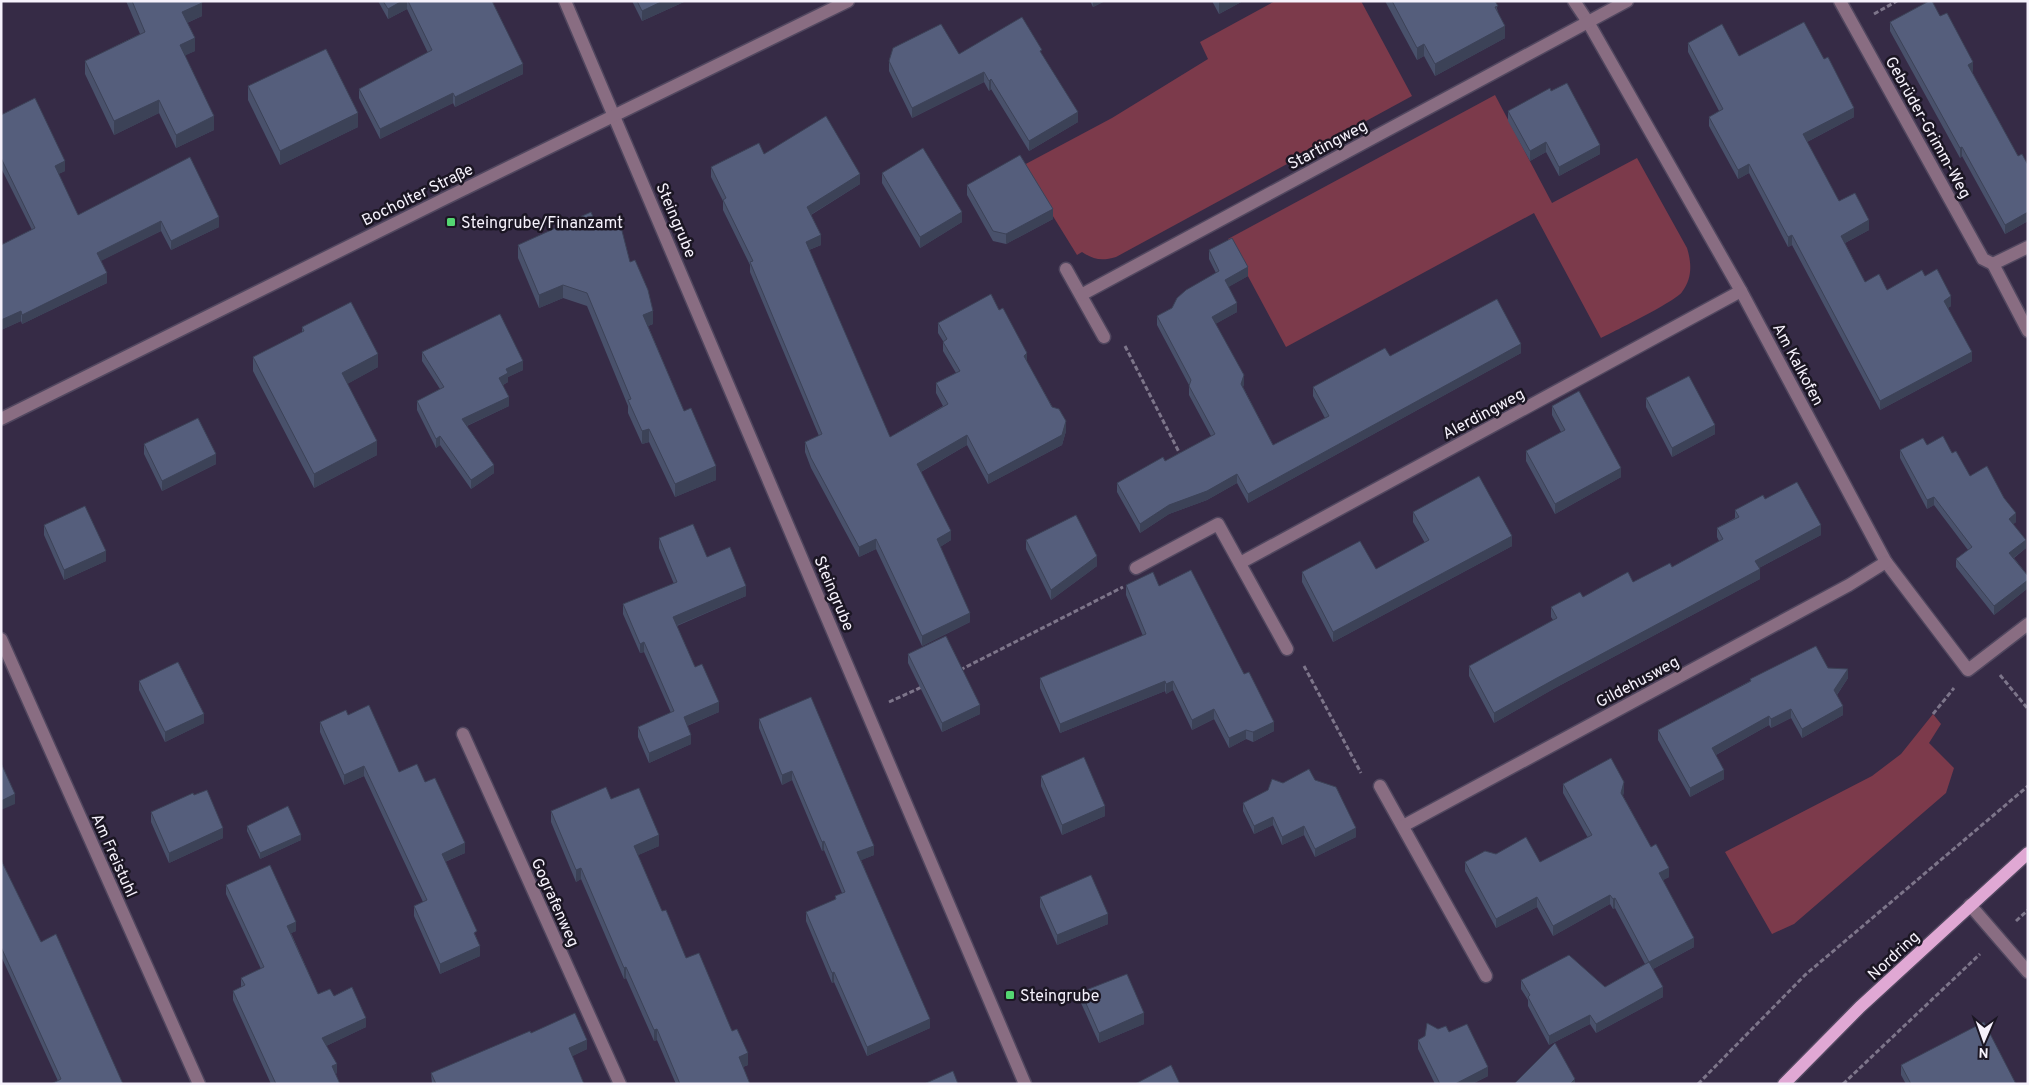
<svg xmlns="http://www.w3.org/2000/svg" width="2029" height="1085" font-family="Overpass,sans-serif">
  <rect width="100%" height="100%" fill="#362b46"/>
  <g fill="#7c3a4b">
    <path d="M1275,1H1361L1412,96L1116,257C1102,261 1094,260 1082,252L1077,255L1022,166L1112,118L1208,59L1200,42Z"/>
    <path d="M1495,95L1552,203L1637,158L1687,248C1692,264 1692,279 1682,292C1676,301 1615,331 1601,338L1534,213L1286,347L1228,239Z"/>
    <polygon points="1933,714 1941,724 1929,743 1954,768 1946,793 1794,924 1772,934 1725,852 1872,776 1901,754"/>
  </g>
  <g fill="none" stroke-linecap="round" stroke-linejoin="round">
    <defs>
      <g id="minor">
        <polyline points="565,1 1025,1084"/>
        <polyline points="1574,1 1588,22 1741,291 1886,562 1968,670 2028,624"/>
        <polyline points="1840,1 1983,259 1993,264"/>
        <polyline points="2028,247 1993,264 2028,331"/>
        <polyline points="1066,269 1104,337"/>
        <polyline points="1081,295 1627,1"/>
        <polyline points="1,419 444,199 848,1"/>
        <polyline points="1240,563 1741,291"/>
        <polyline points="1136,568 1218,524 1287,649"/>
        <polyline points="1,639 199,1084"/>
        <polyline points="463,734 620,1084"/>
        <polyline points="1380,786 1486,976"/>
        <polyline points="1403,826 1849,585 1886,562"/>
        <polyline points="1970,905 2028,972"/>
      </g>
      <polyline id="major" points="1784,1084 1860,1007 2028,853"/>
    </defs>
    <use href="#minor" stroke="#51475f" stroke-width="15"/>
    <use href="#major" stroke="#51475f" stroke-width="15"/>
    <g stroke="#7d758a" stroke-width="3" stroke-dasharray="5 2.5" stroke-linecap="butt">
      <polyline points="1874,14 1897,1"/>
      <polyline points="1125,346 1181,456"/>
      <polyline points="1304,666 1361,773"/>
      <polyline points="960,670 1123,587"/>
      <polyline points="2000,675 2028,709"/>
      <polyline points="889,702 924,686"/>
      <polyline points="1933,714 1954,688"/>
      <polyline points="2016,921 2028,910"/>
      <polyline points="1698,1084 1805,975 2028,786"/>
      <polyline points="1843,1084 1980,954"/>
    </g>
    <use href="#minor" stroke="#896d82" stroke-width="12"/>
    <use href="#major" stroke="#e0a8d4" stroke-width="12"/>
  </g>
  <g fill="#49516b">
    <polygon points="126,1 202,1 202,16 187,23 195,51 185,55 214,130 176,148 159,113 114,135 85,74 85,61 140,34"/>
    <polygon points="378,1 492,1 523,74 455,107 453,103 380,139 359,98 359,89 428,53 407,9 388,19"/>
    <polygon points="632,1 686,1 642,21"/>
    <polygon points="1090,1 1105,1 1093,7"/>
    <polygon points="1212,1 1243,1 1219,14"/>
    <polygon points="1385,1 1495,1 1505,38 1435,76 1424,56 1417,60"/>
    <polygon points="1940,16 1973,71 1972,72 2018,156 2028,165 2028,221 2005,234 1962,156 1960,158 1890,31 1890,22"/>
    <polygon points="1688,43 1739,56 1854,117 1807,142 1839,201 1869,230 1845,243 1865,282 1887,290 1925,276 1951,306 1948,308 1972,361 1880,410 1792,245 1788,247 1749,173 1738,179 1709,126 1709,117 1719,111 1688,52"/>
    <polygon points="959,54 1042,55 1078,122 1029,151 991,89 989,91 984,82 912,118 889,71 889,61"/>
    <polygon points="248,86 358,127 280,165 248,100"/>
    <polygon points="1551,91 1600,154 1559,176 1546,152 1530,161 1508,121 1508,111"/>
    <polygon points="1,115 65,171 58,174 78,215 219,227 171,250 161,231 100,261 107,283 22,324 21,321 1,330 32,230 1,168"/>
    <polygon points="764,154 860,184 811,215 821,245 809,250 890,437 943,406 936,393 936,383 956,373 943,351 943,341 938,333 938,323 1027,362 1066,431 1062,445 988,484 967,445 921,472 951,540 940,547 970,622 922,646 876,549 859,557 811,468 805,452 805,442 819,436 750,272 750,265 723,210 723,201 711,177 711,167"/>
    <polygon points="882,173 962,222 920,248 882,183"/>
    <polygon points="967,185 1053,219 1006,244 993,241 967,195"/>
    <polygon points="596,224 630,262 653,324 648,326 684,411 716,480 675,497 649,442 642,444 628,413 628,406 587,306 563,298 539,308 518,258 518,245"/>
    <polygon points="1209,250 1248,276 1228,287 1237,312 1215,324 1244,384 1243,387 1273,445 1325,418 1313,396 1313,387 1390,356 1521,353 1248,503 1237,483 1207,500 1169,514 1140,533 1117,492 1117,483 1165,461 1211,436 1189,395 1189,385 1157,325 1157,316 1172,308 1216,273 1209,259"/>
    <polygon points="302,327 378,367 347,384 377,455 314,488 253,371 253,357 302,332"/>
    <polygon points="422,352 523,370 508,377 508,382 503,385 509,406 467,426 494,473 471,489 440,445 436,448 417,410 417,401 440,389 422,361"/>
    <polygon points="1646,398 1715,434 1672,457 1646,407"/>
    <polygon points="1552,406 1621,477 1555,514 1526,461 1526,451 1561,432 1552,415"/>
    <polygon points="144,444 216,464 162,491 144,454"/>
    <polygon points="1927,445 1952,453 1970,476 2016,522 2013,524 2026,548 2014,558 2028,576 2028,588 1994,615 1956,567 1956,559 1968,550 1934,505 1927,509 1900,458 1900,450"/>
    <polygon points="1765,499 1821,535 1759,568 1760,579 1555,688 1494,723 1469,676 1469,666 1553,620 1551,617 1551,607 1583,597 1633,582 1672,567 1719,541 1717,537 1717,528 1735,518 1735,510"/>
    <polygon points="1413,512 1512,546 1333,642 1302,582 1302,572 1376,569 1425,543 1413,522"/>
    <polygon points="44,525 106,561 64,580 44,535"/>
    <polygon points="659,538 707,557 746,596 677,626 695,667 719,712 687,726 691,744 649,763 638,737 638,727 671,713 644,652 640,653 623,614 623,604 674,584 659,548"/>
    <polygon points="1026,540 1097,566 1051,600 1026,549"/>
    <polygon points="1126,585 1159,586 1244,674 1274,731 1253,742 1246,739 1229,748 1214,719 1192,730 1173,690 1166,694 1165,691 1060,733 1040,688 1040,678 1143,636 1126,595"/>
    <polygon points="908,654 980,714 942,732 908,663"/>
    <polygon points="1828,668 1848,678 1837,695 1843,715 1802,738 1791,718 1771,728 1769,725 1716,755 1724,779 1690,797 1658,740 1658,730 1750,681 1750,679"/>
    <polygon points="139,681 204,723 165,742 139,690"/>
    <polygon points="348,715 399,772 425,782 465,853 445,862 477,939 480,956 440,974 414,916 414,906 423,902 364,776 344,785 320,732 320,722"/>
    <polygon points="759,719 874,855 861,860 930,1028 867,1056 834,982 832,983 806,921 806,912 835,900 835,896 842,893 824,850 822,851 792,780 782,785 759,728"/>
    <polygon points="1041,776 1105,816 1062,835 1041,786"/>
    <polygon points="1315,780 1356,837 1315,857 1304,835 1282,845 1273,825 1254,834 1243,811 1243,803 1283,783"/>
    <polygon points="1563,784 1624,791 1623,796 1651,847 1669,877 1663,880 1694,947 1653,969 1663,997 1596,1033 1590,1024 1549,1045 1528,1006 1528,1000 1521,989 1521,980 1605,987 1645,964 1615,908 1613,909 1610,904 1553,936 1537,907 1496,928 1465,871 1465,862 1496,854 1540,862 1588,838 1563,793"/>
    <polygon points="611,799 659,846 638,855 662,911 686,958 732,1031 748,1065 743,1067 750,1084 676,1084 657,1040 654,1041 626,978 624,979 581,879 576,882 551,822 551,811"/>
    <polygon points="151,812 223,838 169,863 151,822"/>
    <polygon points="247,826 301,840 260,859 247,831"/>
    <polygon points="1,860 41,942 123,1084 58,1081 1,956"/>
    <polygon points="226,885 296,931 291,933 318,994 334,996 366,1027 326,1046 337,1073 335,1074 340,1084 271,1084 233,1000 233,991 241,987 241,978 261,969 226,894"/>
    <polygon points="1040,897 1108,924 1057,945 1040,907"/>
    <polygon points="1081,992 1144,1024 1099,1043 1081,1003"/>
    <polygon points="1438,1029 1449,1032 1488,1076 1472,1084 1435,1084 1418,1049 1418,1040"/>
    <polygon points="531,1033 587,1049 572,1056 584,1084 432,1084 431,1073"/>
    <polygon points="1901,1065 2016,1084 1906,1084 1901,1075"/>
  </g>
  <g fill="#3c4257">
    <polygon points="402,1 407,1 407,9 388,19 388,9"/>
    <polygon points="663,1 686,1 642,21 642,11"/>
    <polygon points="1093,1 1105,1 1093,7"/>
    <polygon points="1219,1 1243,1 1219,14"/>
    <polygon points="202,3 202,16 182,25 182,12"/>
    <polygon points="1505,26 1505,38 1435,76 1435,64"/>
    <polygon points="195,38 195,51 180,58 180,45"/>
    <polygon points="1424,44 1424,56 1417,60 1417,48"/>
    <polygon points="1973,62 1973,71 1968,74 1968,65"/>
    <polygon points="523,64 523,74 455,107 455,97"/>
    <polygon points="984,72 984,82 912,118 912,108"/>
    <polygon points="991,79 991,89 989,91 989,81"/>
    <polygon points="453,93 453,103 380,139 380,129"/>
    <polygon points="159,100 159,113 114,135 114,121"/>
    <polygon points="1854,108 1854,117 1803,144 1803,134"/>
    <polygon points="1078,112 1078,122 1029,151 1029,141"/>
    <polygon points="358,113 358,127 280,165 280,151"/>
    <polygon points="214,116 214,130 176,148 176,135"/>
    <polygon points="1546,142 1546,152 1530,161 1530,151"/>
    <polygon points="1600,145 1600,154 1559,176 1559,167"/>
    <polygon points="1962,147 1962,156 1960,158 1960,148"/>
    <polygon points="65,161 65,171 55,176 55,166"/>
    <polygon points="1749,164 1749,173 1738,179 1738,170"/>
    <polygon points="860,174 860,184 807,217 807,207"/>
    <polygon points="1053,209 1053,219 1006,244 1006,234"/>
    <polygon points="962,212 962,222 920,248 920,237"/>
    <polygon points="2028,212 2028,221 2005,234 2005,225"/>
    <polygon points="219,217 219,227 171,250 171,241"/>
    <polygon points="1869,220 1869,230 1841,245 1841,236"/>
    <polygon points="161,221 161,231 97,263 97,253"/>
    <polygon points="821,235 821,245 806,251 806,242"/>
    <polygon points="1792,235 1792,245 1788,247 1788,237"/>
    <polygon points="1248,267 1248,276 1225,289 1225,280"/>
    <polygon points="107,273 107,283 22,324 22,315"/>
    <polygon points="563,285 563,298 539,308 539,295"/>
    <polygon points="1951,296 1951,306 1944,310 1944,301"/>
    <polygon points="1237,303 1237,312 1212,326 1212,317"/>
    <polygon points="21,311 21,321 1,330 1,320"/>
    <polygon points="653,311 653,324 643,328 643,315"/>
    <polygon points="1521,344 1521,353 1248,503 1248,494"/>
    <polygon points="1972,352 1972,361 1880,410 1880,401"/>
    <polygon points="1027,353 1027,363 1024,356"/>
    <polygon points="378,354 378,367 342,387 342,373"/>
    <polygon points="523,361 523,370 508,377 508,382 499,387 499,378 506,369"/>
    <polygon points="1244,375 1244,384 1241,393 1241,384"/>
    <polygon points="509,397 509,406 462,428 462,419"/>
    <polygon points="1066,421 1066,431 1062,445 988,484 988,475"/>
    <polygon points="1715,425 1715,434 1672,457 1672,448"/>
    <polygon points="649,429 649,442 642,444 642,431"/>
    <polygon points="967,435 967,445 917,474 917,464"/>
    <polygon points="440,436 440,445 436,448 436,439"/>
    <polygon points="377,441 377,455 314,488 314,474"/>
    <polygon points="216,454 216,464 162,491 162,481"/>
    <polygon points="494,465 494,473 471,489 471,480"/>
    <polygon points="716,466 716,480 675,497 675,484"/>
    <polygon points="1621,468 1621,477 1555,514 1555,504"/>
    <polygon points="1237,474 1237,483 1207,500 1169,514 1140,533 1140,524 1169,505"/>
    <polygon points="1934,497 1934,505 1927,509 1927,500"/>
    <polygon points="2016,513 2016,522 2009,528 2009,519"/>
    <polygon points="1821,525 1821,535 1755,570 1755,561"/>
    <polygon points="951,531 951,540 937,549 937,539"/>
    <polygon points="1512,536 1512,546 1333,642 1333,632"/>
    <polygon points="876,539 876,549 859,557 859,547"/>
    <polygon points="2026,540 2026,548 2009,561 2009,553"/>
    <polygon points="106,551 106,561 64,580 64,570"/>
    <polygon points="1097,556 1097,566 1051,600 1051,590"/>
    <polygon points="1760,569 1760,579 1555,688 1494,723 1494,713 1555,679"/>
    <polygon points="2028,580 2028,588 1994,615 1994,606"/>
    <polygon points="746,586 746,596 673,627 673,617"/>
    <polygon points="970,613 970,622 922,646 922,636"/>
    <polygon points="644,642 644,652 640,653 640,644"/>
    <polygon points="1848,669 1848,678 1834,699 1834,690"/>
    <polygon points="1165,681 1165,691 1060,733 1060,724"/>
    <polygon points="1173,681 1173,690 1166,694 1166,684"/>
    <polygon points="719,702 719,712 684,727 684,717"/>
    <polygon points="980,705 980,714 942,732 942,723"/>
    <polygon points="1843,706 1843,715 1802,738 1802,729"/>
    <polygon points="1214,709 1214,719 1192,730 1192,720"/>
    <polygon points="1791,709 1791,718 1771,728 1771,719"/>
    <polygon points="204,714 204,723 165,742 165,732"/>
    <polygon points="1769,716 1769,725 1712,757 1712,748"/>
    <polygon points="1274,722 1274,731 1253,742 1253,732"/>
    <polygon points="1246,730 1246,739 1229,748 1229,738"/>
    <polygon points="691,735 691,744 649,763 649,753"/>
    <polygon points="364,766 364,776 344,785 344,775"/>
    <polygon points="1724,770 1724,779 1690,797 1690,788"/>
    <polygon points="792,771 792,780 782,785 782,775"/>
    <polygon points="1624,782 1624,791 1621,802 1621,793"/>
    <polygon points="15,794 15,804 1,810 1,801"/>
    <polygon points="1105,806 1105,816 1062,835 1062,825"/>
    <polygon points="1273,817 1273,825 1254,834 1254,826"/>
    <polygon points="1304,826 1304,835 1282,845 1282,837"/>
    <polygon points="223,828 223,838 169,863 169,853"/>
    <polygon points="1356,828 1356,837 1315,857 1315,849"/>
    <polygon points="301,835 301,840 260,859 260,853"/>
    <polygon points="659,835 659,846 634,857 634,846"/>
    <polygon points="824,841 824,850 822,851 822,842"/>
    <polygon points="465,843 465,853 442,863 442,854"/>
    <polygon points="874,846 874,855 857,862 857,852"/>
    <polygon points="581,868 581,879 576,882 576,870"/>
    <polygon points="1669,868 1669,877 1659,882 1659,873"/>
    <polygon points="1610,895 1610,904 1553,936 1553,926"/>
    <polygon points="1537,897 1537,907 1496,928 1496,919"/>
    <polygon points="1615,898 1615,908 1613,909 1613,899"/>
    <polygon points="1108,914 1108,924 1057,945 1057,935"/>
    <polygon points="296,922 296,931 287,935 287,926"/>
    <polygon points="1694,938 1694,947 1649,971 1649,962"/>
    <polygon points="480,946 480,956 440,974 440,964"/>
    <polygon points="626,967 626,978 624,979 624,968"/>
    <polygon points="834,972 834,982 832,983 832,973"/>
    <polygon points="1663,987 1663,997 1596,1033 1596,1024"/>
    <polygon points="1144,1013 1144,1024 1099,1043 1099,1033"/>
    <polygon points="1590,1015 1590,1024 1549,1045 1549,1036"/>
    <polygon points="366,1018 366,1027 322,1048 322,1038"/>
    <polygon points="930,1019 930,1028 867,1056 867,1047"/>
    <polygon points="657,1029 657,1040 654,1041 654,1030"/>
    <polygon points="587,1040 587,1049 569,1058 569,1048"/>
    <polygon points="748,1053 748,1065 739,1068 739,1057"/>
    <polygon points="337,1064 337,1073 332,1075 332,1066"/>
    <polygon points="1488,1067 1488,1076 1472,1084 1455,1084"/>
    <polygon points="1575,1079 1575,1084 1570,1084"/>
  </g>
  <g fill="#555e7c" stroke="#3c4257">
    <polygon points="132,1 202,1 202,3 182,12 195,38 180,45 214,116 176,135 159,100 114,121 85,61 145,32"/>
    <polygon points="383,1 402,1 388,9"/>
    <polygon points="408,1 492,1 523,64 455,97 453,93 380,129 359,89 432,50"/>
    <polygon points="637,1 663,1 642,11"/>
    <polygon points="1392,1 1495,1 1498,6 1495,7 1505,26 1435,64 1424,44 1417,48"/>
    <polygon points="1929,1 1932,1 1940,16 1947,13 1973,62 1968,65 2018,156 2022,154 2028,165 2028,212 2005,225 1962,147 1960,148 1890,22"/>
    <polygon points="1022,17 1042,50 1040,51 1078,112 1029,141 991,79 989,81 984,72 912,108 889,61 893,48 941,24 959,54"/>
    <polygon points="1804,22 1824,59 1828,57 1854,108 1803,134 1839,201 1855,193 1869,220 1841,236 1865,282 1879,274 1887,290 1922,270 1925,276 1937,269 1951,296 1944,301 1972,352 1880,401 1792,235 1788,237 1749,164 1738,170 1709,117 1723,109 1688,43 1722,24 1739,56"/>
    <polygon points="326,49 358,113 280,151 248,86"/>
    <polygon points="1567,83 1600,145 1559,167 1546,142 1530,151 1508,111 1550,88 1551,91"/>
    <polygon points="35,98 65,161 55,166 78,215 190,157 219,217 171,241 161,221 97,253 107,273 22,315 21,311 1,320 1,245 35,228 1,158 1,115"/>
    <polygon points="826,116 860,174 807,207 821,235 806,242 890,437 948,404 936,383 960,371 943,342 947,339 938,323 991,294 999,310 1003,308 1027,353 1024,356 1052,407 1059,409 1066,421 1062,435 988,475 967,435 917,464 951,531 937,539 970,613 922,636 876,539 859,547 811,458 805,442 822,434 750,262 753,261 723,200 726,198 711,167 759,143 764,154"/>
    <polygon points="923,148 962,212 920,237 882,173"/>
    <polygon points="1020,155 1053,209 1006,234 993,231 967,185"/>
    <polygon points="591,212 596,224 614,217 617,224 620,223 630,262 635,260 648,290 653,311 643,315 684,411 691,408 716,466 675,484 649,429 642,431 628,400 631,399 587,293 563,285 539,295 518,245"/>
    <polygon points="1232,238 1248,267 1225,280 1237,303 1212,317 1244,375 1241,384 1273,445 1329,416 1313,387 1385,348 1390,356 1497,299 1521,344 1248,494 1237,474 1207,491 1169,505 1140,524 1117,483 1163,457 1165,461 1215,434 1189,386 1191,380 1157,316 1172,308 1177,298 1186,290 1219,271 1209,250"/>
    <polygon points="351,302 378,354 342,373 377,441 314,474 253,357 304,331 302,327"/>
    <polygon points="500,314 523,361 506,369 508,373 499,378 509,397 462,419 494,465 471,480 440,436 436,439 417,401 444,387 422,352"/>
    <polygon points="1689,376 1715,425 1672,448 1646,398"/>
    <polygon points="1579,391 1621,468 1555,504 1526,451 1565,430 1552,406"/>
    <polygon points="198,418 216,454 162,481 144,444"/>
    <polygon points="1943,436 1952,453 1956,451 1970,476 1987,466 2004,498 2016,513 2009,519 2026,540 2009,553 2028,576 2028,580 1994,606 1956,559 1972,547 1934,497 1927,500 1900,450 1923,438 1927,445"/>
    <polygon points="1479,476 1512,536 1333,632 1302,572 1360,541 1376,569 1429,540 1413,512"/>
    <polygon points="1797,482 1821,525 1755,561 1760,569 1555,679 1494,713 1469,666 1557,618 1551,607 1580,592 1583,597 1628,572 1633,582 1670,563 1672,567 1723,539 1717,528 1739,517 1735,510 1763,495 1765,499"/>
    <polygon points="85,506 106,551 64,570 44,525"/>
    <polygon points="1076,515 1097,556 1051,590 1026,540"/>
    <polygon points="693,524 707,557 730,547 746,586 673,617 695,667 702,664 719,702 684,717 691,735 649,753 638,727 674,711 644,642 640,644 623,604 677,582 659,538"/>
    <polygon points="1191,570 1244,674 1249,672 1274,722 1253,732 1246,730 1229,738 1214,709 1192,720 1173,681 1166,684 1165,681 1060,724 1040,678 1146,634 1126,585 1153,572 1159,586"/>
    <polygon points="946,636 980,705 942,723 908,654"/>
    <polygon points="1816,646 1828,668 1848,669 1834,690 1843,706 1802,729 1791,709 1771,719 1769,716 1712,748 1724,770 1690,788 1658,730 1751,681 1750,679"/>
    <polygon points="178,662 204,714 165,732 139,681"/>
    <polygon points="811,697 874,846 857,852 930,1019 867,1047 834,972 832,973 806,912 836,899 835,896 845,892 824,841 822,842 792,771 782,775 759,719"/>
    <polygon points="369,705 399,772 417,764 425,782 435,778 465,843 442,854 477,931 474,933 480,946 440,964 414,906 427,900 364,766 344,775 320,722 346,710 348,715"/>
    <polygon points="1084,757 1105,806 1062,825 1041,776"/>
    <polygon points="1611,758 1624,782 1621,793 1651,847 1656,844 1669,868 1659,873 1694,938 1649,962 1615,898 1613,899 1610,895 1553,926 1537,897 1496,919 1465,862 1485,851 1496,854 1526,837 1540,862 1592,835 1563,784"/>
    <polygon points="1,763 15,794 1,801"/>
    <polygon points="1309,769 1315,780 1336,787 1356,828 1315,849 1304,826 1282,837 1273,817 1254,826 1243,803 1268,790 1272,779 1283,783"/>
    <polygon points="606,787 611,799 639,788 659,835 634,846 662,911 666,910 686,958 699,953 732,1031 737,1029 748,1053 739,1057 750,1084 680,1084 657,1029 654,1030 626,967 624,968 581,868 576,870 551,811"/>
    <polygon points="207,790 223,828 169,853 151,812 193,793 194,795"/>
    <polygon points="288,806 301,835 260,853 247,826"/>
    <polygon points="1,860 41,942 56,934 123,1084 51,1084 61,1079 1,947"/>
    <polygon points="270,865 296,922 287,926 318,994 330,989 334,996 352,987 366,1018 322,1038 337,1064 332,1066 340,1084 276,1084 233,991 245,985 241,978 264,967 226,885"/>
    <polygon points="1091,875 1108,914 1057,935 1040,897"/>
    <polygon points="1569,955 1605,987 1649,962 1663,987 1596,1024 1590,1015 1549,1036 1528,997 1530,995 1521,980"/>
    <polygon points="1127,974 1144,1013 1099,1033 1081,992"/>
    <polygon points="575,1013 587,1040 569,1048 584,1084 436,1084 431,1073 530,1031 531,1033"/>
    <polygon points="1984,1022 2016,1084 1911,1084 1901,1065"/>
    <polygon points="1427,1023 1438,1029 1446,1026 1449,1032 1467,1024 1488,1067 1455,1084 1440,1084 1418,1040 1425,1036"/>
    <polygon points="1555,1043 1575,1079 1570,1084 1514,1084"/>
    <polygon points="1171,1065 1180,1084 1135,1084"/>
    <polygon points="953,1071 958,1084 924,1084"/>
  </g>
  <g fill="#54d672" stroke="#1b1623" stroke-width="2">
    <rect x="446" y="217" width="10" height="10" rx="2.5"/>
    <rect x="1005" y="990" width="10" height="10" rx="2.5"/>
  </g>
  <g text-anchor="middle" stroke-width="5" stroke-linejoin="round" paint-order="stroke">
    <g font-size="16" fill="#f6f2fc" stroke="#1b1623">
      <text transform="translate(1929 127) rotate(61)" y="6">Gebrüder-Grimm-Weg</text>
      <text transform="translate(1327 144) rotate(-28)" y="6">Startingweg</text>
      <text transform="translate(417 194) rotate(-26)" y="6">Bocholter Straße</text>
      <text transform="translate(677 220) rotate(67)" y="6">Steingrube</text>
      <text transform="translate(1799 364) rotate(62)" y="6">Am Kalkofen</text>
      <text transform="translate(1483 413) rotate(-28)" y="6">Alerdingweg</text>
      <text transform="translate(835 593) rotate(67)" y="6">Steingrube</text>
      <text transform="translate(1637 681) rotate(-28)" y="6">Gildehusweg</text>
      <text transform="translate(115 855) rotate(66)" y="6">Am Freistuhl</text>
      <text transform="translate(556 902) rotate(66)" y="6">Gografenweg</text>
      <text transform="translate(1893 955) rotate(-43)" y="6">Nordring</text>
    </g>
    <g font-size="16" fill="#f6f2fc" stroke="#1b1623" text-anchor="start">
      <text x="461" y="228">Steingrube/Finanzamt</text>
      <text x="1020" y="1001">Steingrube</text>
    </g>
  </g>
  <rect width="2029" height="1085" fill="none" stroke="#f6f2fc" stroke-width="5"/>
  <g transform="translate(1984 1040) rotate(182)" stroke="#1b1623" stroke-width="4" paint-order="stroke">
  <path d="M0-4L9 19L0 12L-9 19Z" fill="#f6f2fc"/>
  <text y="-8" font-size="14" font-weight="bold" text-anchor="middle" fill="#f6f2fc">N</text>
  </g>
</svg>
